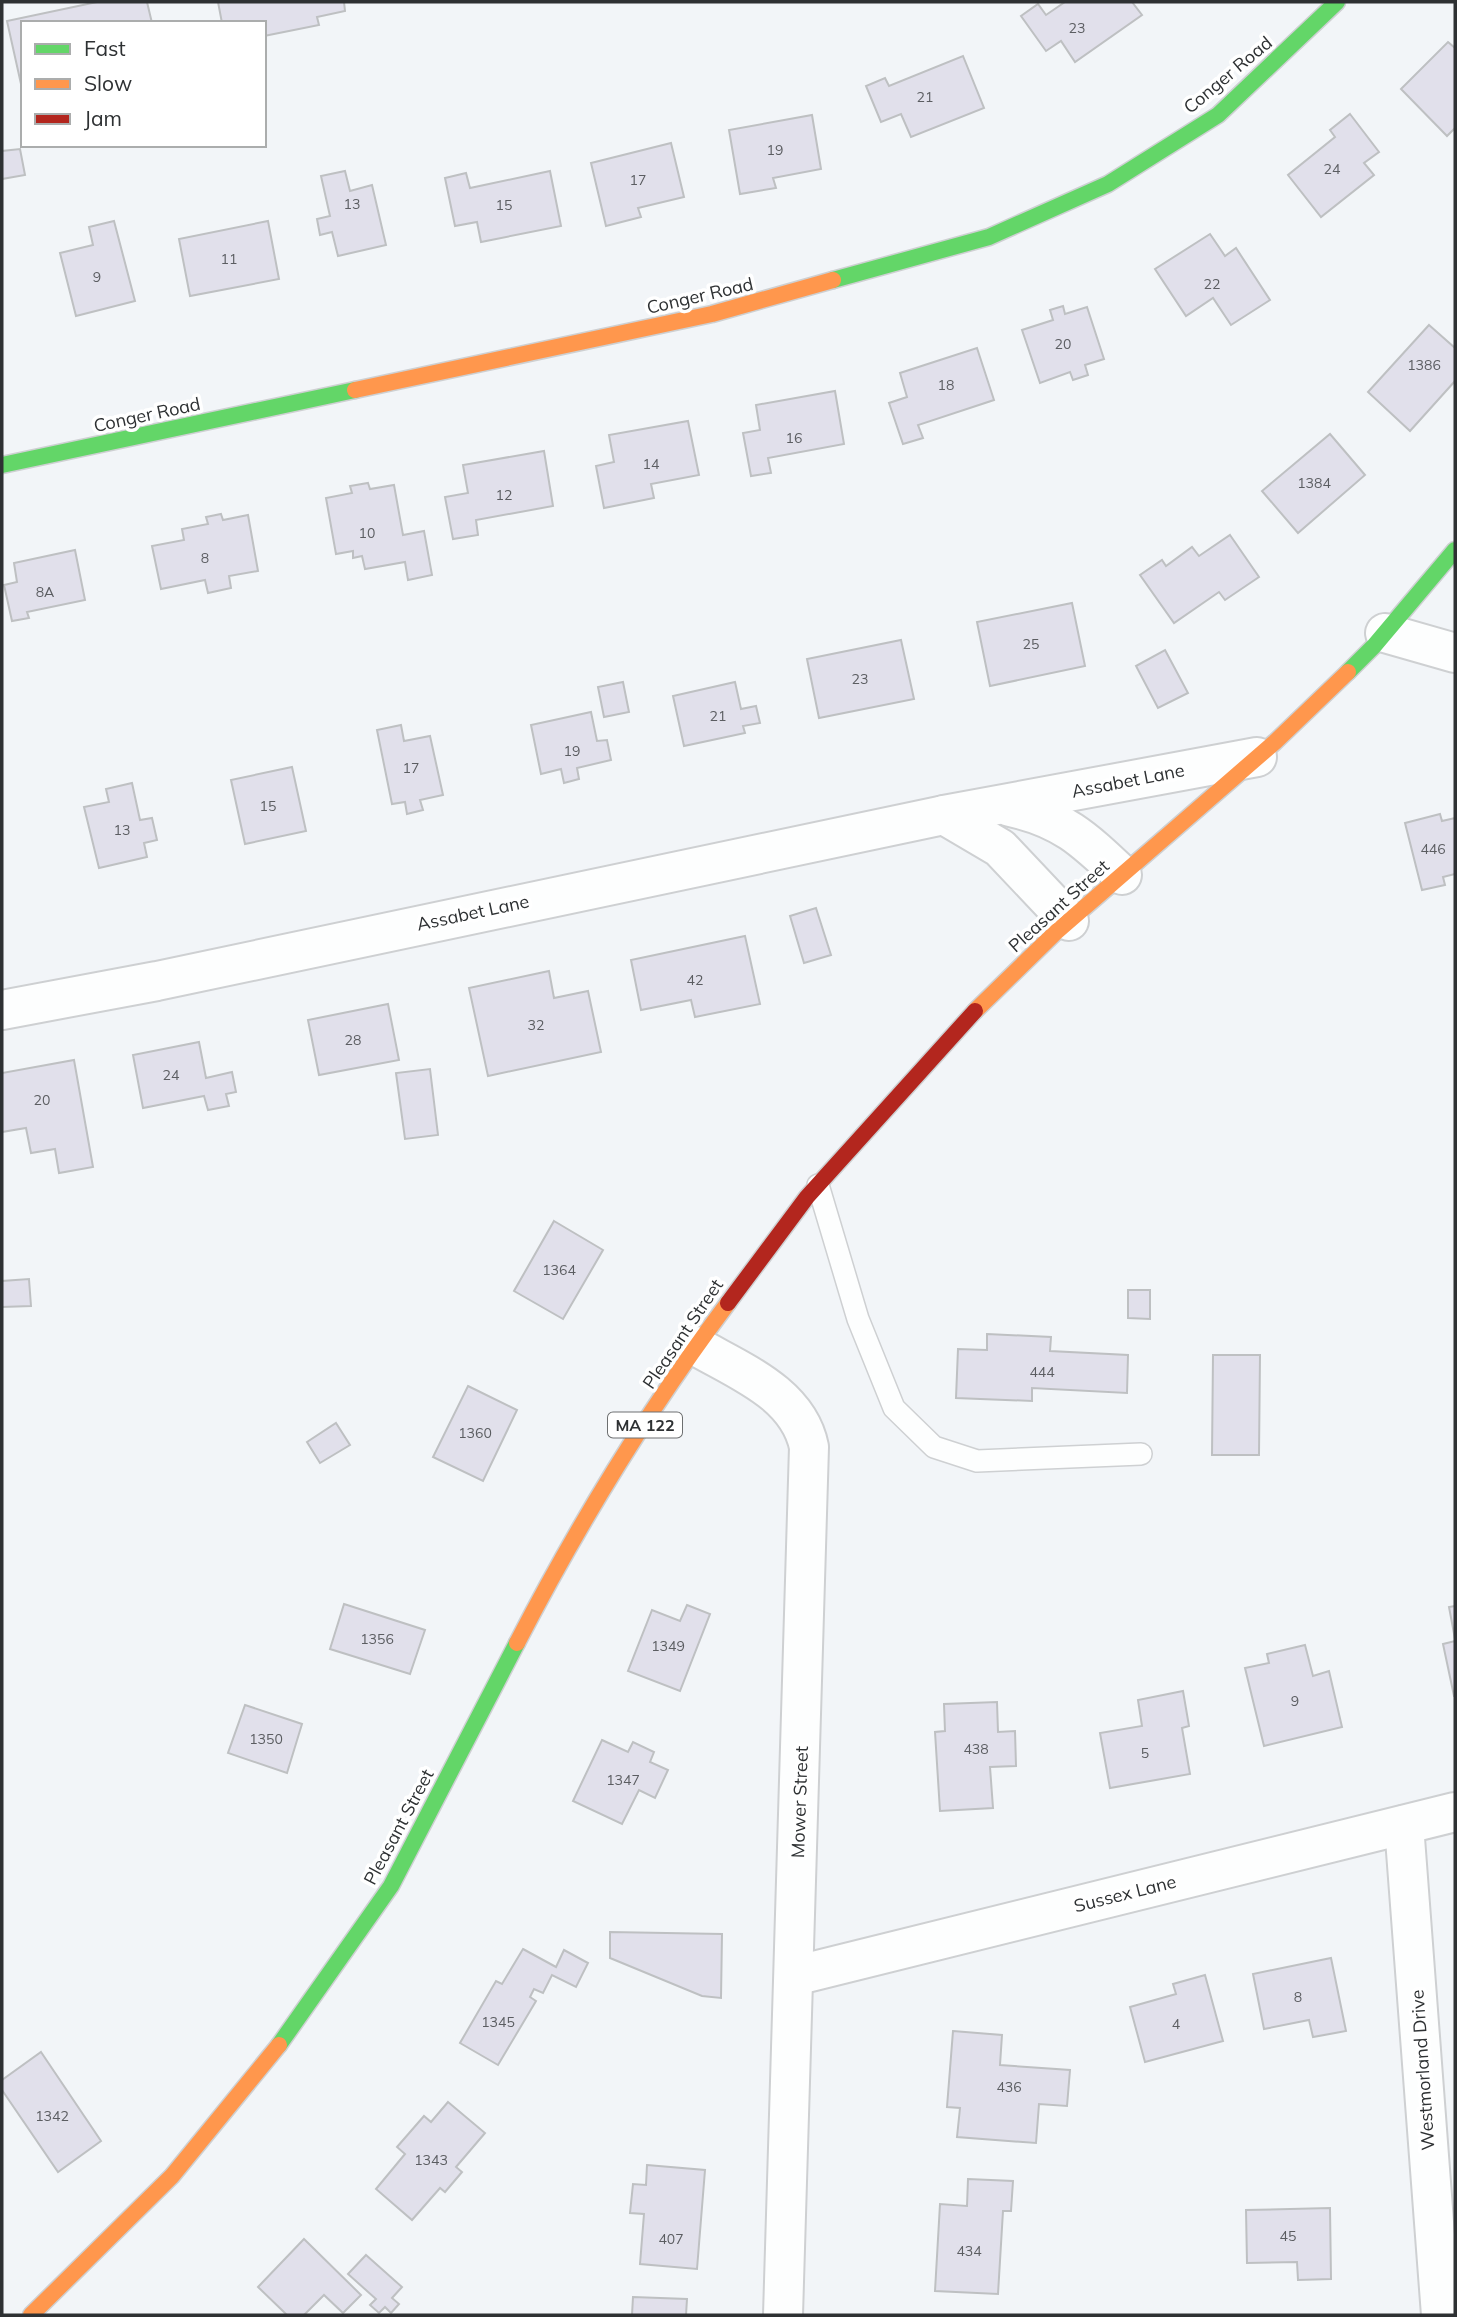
<svg xmlns="http://www.w3.org/2000/svg" width="1457" height="2317" font-family="Mulish,sans-serif">
  <rect width="100%" height="100%" fill="#f2f5f8"/>
  <g fill="#e1e0eb" stroke="#bec0c2" stroke-width="2">
    <polygon points="97,2 147,2 152,23 23,23 21,84 7,21"/>
    <polygon points="218,2 344,2 345,11 317,17 319,25 264,36 264,23 222,23"/>
    <polygon points="1065,2 1132,2 1142,15 1075,62 1061,41 1046,51 1021,16 1038,4 1046,15"/>
    <polygon points="1448,42 1455,48 1455,128 1447,136 1401,89"/>
    <polygon points="963,56 984,108 911,137 901,114 881,122 866,86 885,78 889,86"/>
    <polygon points="1350,114 1379,152 1364,163 1374,175 1321,217 1288,175 1335,137 1330,130"/>
    <polygon points="812,115 821,169 773,178 776,188 740,194 729,130"/>
    <polygon points="671,143 684,197 638,208 641,217 606,226 591,163"/>
    <polygon points="20,149 25,175 2,179 2,151"/>
    <polygon points="345,171 350,191 372,185 386,245 338,256 332,232 320,235 317,219 330,216 321,176"/>
    <polygon points="550,171 561,226 481,242 477,222 455,226 445,178 466,173 470,188"/>
    <polygon points="114,221 135,301 76,316 60,253 93,245 89,227"/>
    <polygon points="268,221 279,279 190,296 179,239"/>
    <polygon points="1210,234 1225,256 1236,248 1270,300 1231,325 1213,298 1186,316 1155,269"/>
    <polygon points="1063,306 1065,314 1087,307 1104,359 1085,365 1088,375 1073,380 1070,372 1040,383 1022,330 1053,320 1050,310"/>
    <polygon points="1429,325 1455,348 1455,381 1410,431 1368,392"/>
    <polygon points="977,348 994,400 918,425 923,438 903,444 889,403 907,397 900,373"/>
    <polygon points="835,391 844,444 768,458 771,473 751,476 743,433 760,430 756,405"/>
    <polygon points="688,421 699,475 651,484 654,498 604,508 596,466 614,462 609,435"/>
    <polygon points="1330,434 1365,475 1298,533 1262,491"/>
    <polygon points="544,451 553,506 476,520 478,535 453,539 445,497 468,493 463,465"/>
    <polygon points="368,483 370,489 394,485 403,535 424,531 432,575 408,580 405,562 365,569 362,556 353,558 353,551 336,554 326,498 352,493 350,486"/>
    <polygon points="221,514 223,520 248,515 258,571 229,576 231,588 208,593 205,580 161,589 152,546 184,540 182,529 208,524 206,517"/>
    <polygon points="1230,535 1259,577 1225,600 1219,592 1174,623 1140,575 1162,560 1166,566 1192,547 1199,556"/>
    <polygon points="75,550 85,600 27,612 29,618 12,621 4,585 17,582 14,563"/>
    <polygon points="1072,603 1085,666 990,686 977,622"/>
    <polygon points="901,640 914,699 819,718 807,659"/>
    <polygon points="1165,650 1188,693 1158,708 1136,666"/>
    <polygon points="623,682 629,712 604,717 598,687"/>
    <polygon points="735,682 741,709 756,706 760,723 743,726 745,733 684,746 673,696"/>
    <polygon points="591,712 597,741 607,740 611,760 577,768 579,779 564,783 561,769 541,774 531,725"/>
    <polygon points="401,725 404,741 430,736 443,795 420,800 423,810 407,814 405,802 392,804 377,730"/>
    <polygon points="292,767 306,831 245,844 231,780"/>
    <polygon points="132,783 140,820 152,818 157,840 144,843 147,857 99,868 84,807 109,802 106,789"/>
    <polygon points="1440,814 1442,821 1455,818 1455,874 1443,877 1445,885 1422,890 1405,823"/>
    <polygon points="816,908 831,955 804,963 790,916"/>
    <polygon points="745,936 760,1004 695,1017 691,1000 641,1010 631,960"/>
    <polygon points="549,971 554,998 588,991 601,1052 488,1076 469,988"/>
    <polygon points="388,1004 399,1060 319,1075 308,1020"/>
    <polygon points="199,1042 206,1078 232,1072 236,1092 226,1094 229,1106 208,1110 204,1096 143,1108 133,1055"/>
    <polygon points="74,1060 93,1167 59,1173 55,1149 31,1153 26,1128 2,1132 2,1073"/>
    <polygon points="430,1069 438,1135 405,1139 396,1073"/>
    <polygon points="554,1221 603,1250 563,1319 514,1291"/>
    <polygon points="29,1279 31,1306 2,1307 2,1281"/>
    <polygon points="1128,1290 1150,1290 1150,1319 1128,1318"/>
    <polygon points="987,1334 1051,1337 1050,1351 1128,1355 1127,1393 1032,1388 1032,1401 956,1398 958,1349 987,1350"/>
    <polygon points="1213,1355 1260,1355 1259,1455 1212,1455"/>
    <polygon points="468,1386 517,1410 483,1481 433,1457"/>
    <polygon points="336,1423 350,1445 320,1463 307,1442"/>
    <polygon points="344,1604 425,1630 410,1674 330,1649"/>
    <polygon points="687,1605 710,1614 680,1691 628,1671 652,1610 680,1621"/>
    <polygon points="1455,1606 1455,1639 1449,1607"/>
    <polygon points="1455,1641 1455,1696 1454,1696 1443,1644"/>
    <polygon points="1305,1645 1313,1676 1329,1671 1342,1727 1264,1746 1245,1668 1269,1663 1267,1654"/>
    <polygon points="1183,1691 1189,1726 1182,1728 1190,1774 1110,1788 1100,1733 1142,1726 1138,1700"/>
    <polygon points="997,1702 998,1732 1015,1731 1016,1766 990,1767 993,1808 940,1811 935,1732 945,1731 944,1704"/>
    <polygon points="245,1705 302,1724 287,1773 228,1753"/>
    <polygon points="602,1740 628,1752 633,1742 654,1752 650,1762 668,1770 655,1798 639,1790 622,1824 573,1801"/>
    <polygon points="610,1932 722,1934 721,1998 702,1996 610,1958"/>
    <polygon points="523,1949 556,1967 564,1950 588,1963 576,1987 552,1975 543,1993 534,1989 530,1997 536,2001 498,2065 460,2043 496,1981 502,1984"/>
    <polygon points="1331,1958 1346,2031 1313,2037 1309,2020 1264,2029 1253,1974"/>
    <polygon points="1205,1975 1223,2041 1145,2062 1130,2007 1176,1994 1173,1984"/>
    <polygon points="953,2031 1002,2035 1000,2065 1070,2070 1067,2106 1039,2104 1036,2143 957,2137 960,2108 947,2107"/>
    <polygon points="41,2052 101,2141 58,2172 2,2090 2,2080"/>
    <polygon points="448,2102 485,2133 456,2167 462,2172 445,2192 440,2188 412,2220 376,2189 405,2154 397,2147 424,2116 431,2122"/>
    <polygon points="647,2165 705,2170 697,2269 640,2264 644,2214 630,2213 633,2184 646,2185"/>
    <polygon points="968,2179 1013,2181 1011,2211 1003,2211 998,2294 935,2291 940,2204 967,2206"/>
    <polygon points="1330,2208 1331,2279 1298,2280 1297,2262 1247,2263 1246,2210"/>
    <polygon points="304,2239 361,2295 343,2313 324,2295 304,2315 287,2315 258,2287"/>
    <polygon points="366,2255 402,2287 392,2298 399,2304 391,2313 385,2307 379,2313 370,2305 376,2299 348,2274"/>
    <polygon points="633,2297 687,2299 686,2315 632,2315"/>
  </g>
  <g fill="none" stroke-linecap="round" stroke-linejoin="round">
    <defs>
      <polyline id="lane" points="818,1185 858,1319 894,1408 934,1447 977,1461 1141,1454"/>
      <g id="street">
        <polyline points="1385,633 1455,653"/>
        <path d="M1010,807C1062,818 1084,839 1122,875"/>
        <polyline points="944,815 1000,848 1069,921"/>
        <polyline points="2,1010 157,981 944,815 1257,757"/>
        <path d="M696,1346C739,1371 798,1393 809,1447L783,2315"/>
        <polyline points="1404,1825 1441,2315"/>
        <polyline points="794,1976 1455,1812"/>
      </g>
      <g id="fast">
        <polyline points="833,280 989,237 1108,184 1218,115 1337,2"/>
        <polyline points="2,465 355,390"/>
        <polyline points="1348,672 1374,646 1455,550"/>
        <polyline points="279,2045 391,1886 517,1643"/>
      </g>
      <g id="slow">
        <polyline points="355,390 712,314 833,280"/>
        <polyline points="975,1011 1055,933 1275,742 1348,672"/>
        <path d="M517,1643C578,1525 648,1410 728,1303"/>
        <polyline points="31,2315 172,2176 279,2045"/>
      </g>
      <polyline id="jam" points="728,1303 807,1197 975,1011"/>
    </defs>
    <use href="#lane" stroke="#ced0d2" stroke-width="24"/>
    <use href="#street" stroke="#ced0d2" stroke-width="42"/>
    <use href="#fast" stroke="#ced0d2" stroke-width="19"/>
    <use href="#slow" stroke="#ced0d2" stroke-width="19"/>
    <use href="#jam" stroke="#ced0d2" stroke-width="19"/>
    <use href="#lane" stroke="#fdfefe" stroke-width="21"/>
    <use href="#street" stroke="#fdfefe" stroke-width="38"/>
    <use href="#fast" stroke="#63d668" stroke-width="16"/>
    <use href="#slow" stroke="#ff974d" stroke-width="16"/>
    <use href="#jam" stroke="#b3261e" stroke-width="16"/>
  </g>
  <g text-anchor="middle" stroke-width="7" stroke-linejoin="round" paint-order="stroke">
    <g font-size="14" fill="#5b5d61">
      <text x="1077" y="33">23</text>
      <text x="925" y="102">21</text>
      <text x="775" y="155">19</text>
      <text x="1332" y="174">24</text>
      <text x="638" y="185">17</text>
      <text x="352" y="209">13</text>
      <text x="504" y="210">15</text>
      <text x="229" y="264">11</text>
      <text x="97" y="282">9</text>
      <text x="1212" y="289">22</text>
      <text x="1063" y="349">20</text>
      <text x="1424" y="370">1386</text>
      <text x="946" y="390">18</text>
      <text x="794" y="443">16</text>
      <text x="651" y="469">14</text>
      <text x="1314" y="488">1384</text>
      <text x="504" y="500">12</text>
      <text x="367" y="538">10</text>
      <text x="205" y="563">8</text>
      <text x="45" y="597">8A</text>
      <text x="1031" y="649">25</text>
      <text x="860" y="684">23</text>
      <text x="718" y="721">21</text>
      <text x="572" y="756">19</text>
      <text x="411" y="773">17</text>
      <text x="268" y="811">15</text>
      <text x="122" y="835">13</text>
      <text x="1433" y="854">446</text>
      <text x="695" y="985">42</text>
      <text x="536" y="1030">32</text>
      <text x="353" y="1045">28</text>
      <text x="171" y="1080">24</text>
      <text x="42" y="1105">20</text>
      <text x="559" y="1275">1364</text>
      <text x="1042" y="1377">444</text>
      <text x="475" y="1438">1360</text>
      <text x="377" y="1644">1356</text>
      <text x="668" y="1651">1349</text>
      <text x="1295" y="1706">9</text>
      <text x="266" y="1744">1350</text>
      <text x="976" y="1754">438</text>
      <text x="1145" y="1758">5</text>
      <text x="623" y="1785">1347</text>
      <text x="1298" y="2002">8</text>
      <text x="498" y="2027">1345</text>
      <text x="1176" y="2029">4</text>
      <text x="1009" y="2092">436</text>
      <text x="52" y="2121">1342</text>
      <text x="431" y="2165">1343</text>
      <text x="1288" y="2241">45</text>
      <text x="671" y="2244">407</text>
      <text x="969" y="2256">434</text>
    </g>
    <rect fill="#fff" stroke="#6d6f70" stroke-width="2" x="608" y="1412.5" width="74" height="25" rx="5"/>
    <g font-size="16" font-weight="bold" fill="#2e3133">
      <text x="645" y="1431">MA 122</text>
    </g>
    <g font-size="18" fill="#2e3133" stroke="#fff">
      <text transform="translate(1228 75) rotate(-40)" y="6">Conger Road</text>
      <text transform="translate(700 296) rotate(-13)" y="6">Conger Road</text>
      <text transform="translate(147 415) rotate(-12)" y="6">Conger Road</text>
      <text transform="translate(1128 781) rotate(-11)" y="6">Assabet Lane</text>
      <text transform="translate(1059 906) rotate(-42)" y="6">Pleasant Street</text>
      <text transform="translate(473 913) rotate(-12)" y="6">Assabet Lane</text>
      <text transform="translate(683 1334) rotate(-56)" y="6">Pleasant Street</text>
      <text transform="translate(800 1802) rotate(-88)" y="6">Mower Street</text>
      <text transform="translate(399 1827) rotate(-62)" y="6">Pleasant Street</text>
      <text transform="translate(1125 1894) rotate(-14)" y="6">Sussex Lane</text>
      <text transform="translate(1423 2070) rotate(-94)" y="6">Westmorland Drive</text>
    </g>
  </g>
  <rect width="1457" height="2317" fill="none" stroke="#2e3133" stroke-width="7"/>
  <rect x="21" y="21" width="245" height="126" fill="#ffffff" stroke="#abadad" stroke-width="2"/>
  <rect x="35" y="44" width="35" height="10" fill="#63d668" stroke="#abadad" stroke-width="2"/>
  <text x="84" y="56" font-size="21" fill="#2e3133">Fast</text>
  <rect x="35" y="79" width="35" height="10" fill="#ff974d" stroke="#abadad" stroke-width="2"/>
  <text x="84" y="91" font-size="21" fill="#2e3133">Slow</text>
  <rect x="35" y="114" width="35" height="10" fill="#b3261e" stroke="#abadad" stroke-width="2"/>
  <text x="84" y="126" font-size="21" fill="#2e3133">Jam</text>
</svg>
